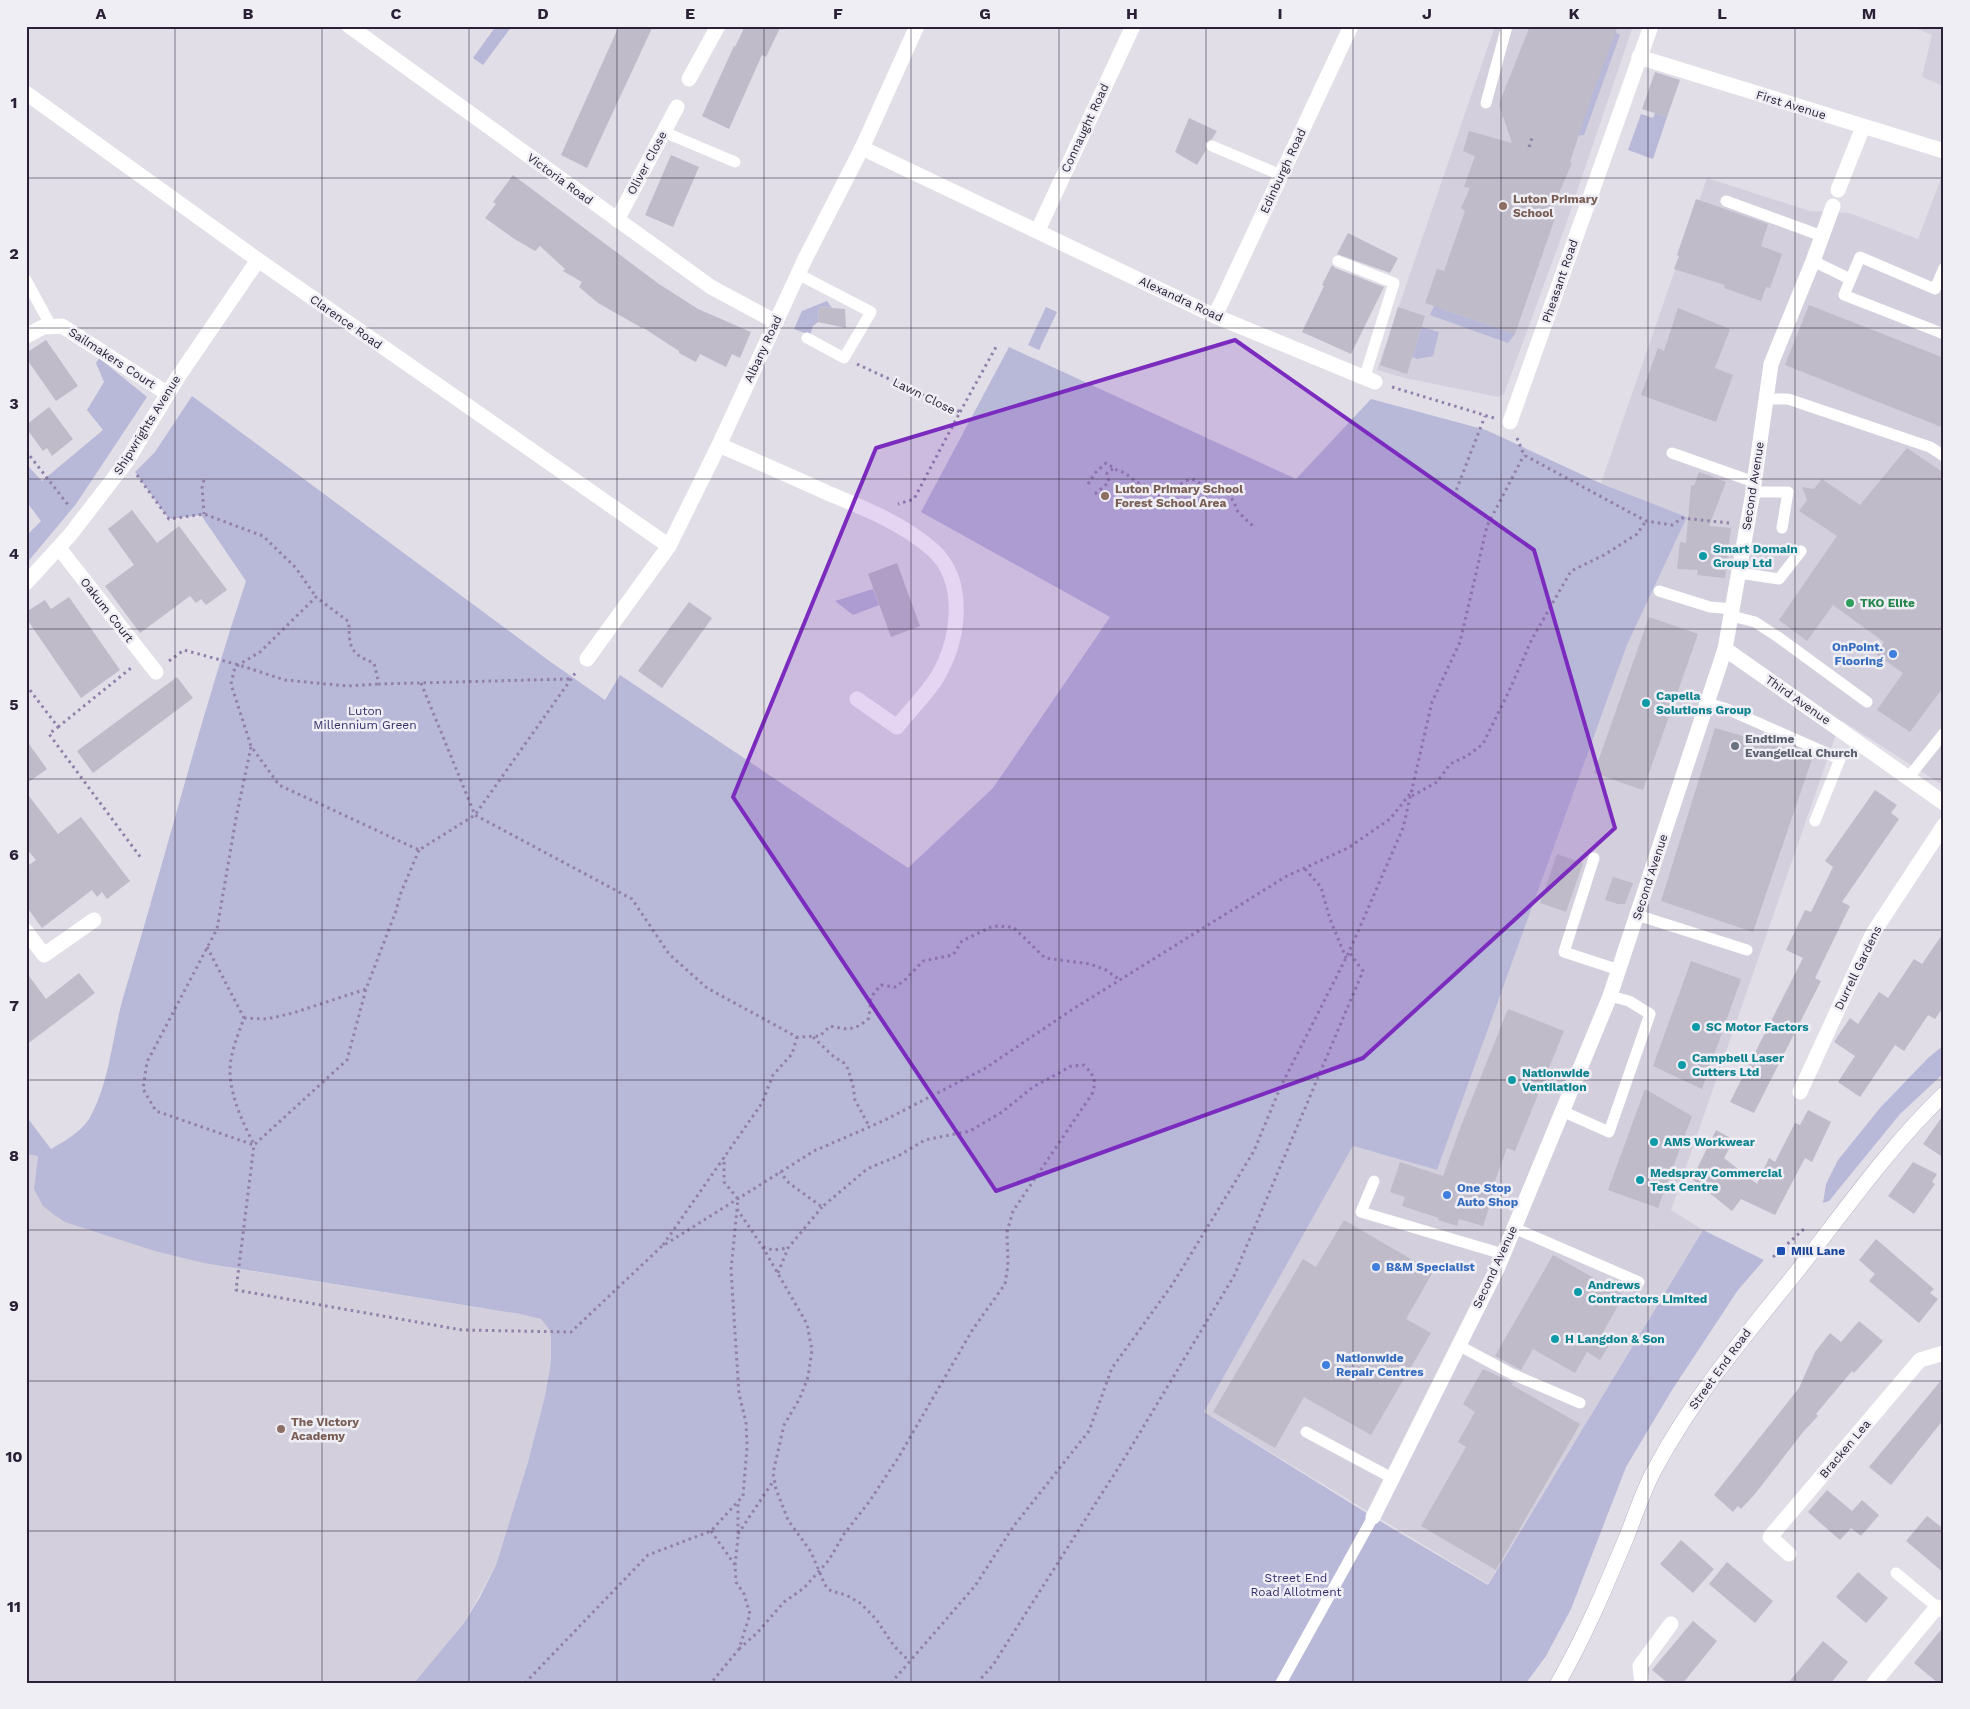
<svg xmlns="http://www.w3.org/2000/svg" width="1970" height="1709" font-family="'Work Sans',sans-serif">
  <rect width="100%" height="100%" fill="#e1dee8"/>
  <g fill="#d3cfdc">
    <polygon points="1495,26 1633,26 1565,227 1504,394 1498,397 1405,378 1377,370"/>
    <polygon points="1910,26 1944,26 1944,86 1922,77 1932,35"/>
    <polygon points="1944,171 1944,786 1841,720 1671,1210 1703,1230 1488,1584 1204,1412 1353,1146 1437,1170 1627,645 1687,517 1601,483 1707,178 1810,211 1849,213 1918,239"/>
    <polygon points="26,1154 38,1156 35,1178 232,1268 520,1314 541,1319 551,1332 551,1362 545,1396 528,1462 496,1565 464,1623 414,1683 26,1683"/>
  </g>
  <g fill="#b8b8d8">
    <polygon points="496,26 512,26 483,65 473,58"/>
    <path d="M1615,32L1620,35L1584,135C1559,139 1526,126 1502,117V114L1549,130L1606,49H1609Z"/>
    <polygon points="1658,104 1661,104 1658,114 1667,117 1653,159 1628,150 1641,114 1653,118"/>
    <polygon points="827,301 832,308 819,307 818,322 813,326 810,335 794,329 802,311"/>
    <polygon points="1435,304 1446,307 1445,310 1515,334 1508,343 1430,315"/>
    <polygon points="1046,307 1057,312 1039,350 1028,345"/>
    <polygon points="1422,327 1439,332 1433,356 1417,359 1412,357"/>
    <path d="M1009,347L1296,479L1371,399L1486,430L1600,483L1687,517L1627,645L1437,1170L1353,1146L1204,1412L1373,1517L1488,1585L1703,1230L1764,1260L1738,1290L1672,1390L1626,1467L1571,1609L1546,1656L1526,1683H414L464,1623L480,1597L496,1565L528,1462L545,1396L551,1362V1332L541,1319L520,1314L204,1263L155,1251L65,1222L53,1214L43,1206L34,1189L38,1156L26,1154V1116L51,1149C64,1141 80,1133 89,1119C111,1081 112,1033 125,991C166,855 201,716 246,581L201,515L169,519L135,472L155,452L192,396L548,660L605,700L620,675L908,868L993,788L1110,617L921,512Z"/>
    <polygon points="99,358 147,397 76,504 26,564 26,536 41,521 26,501 26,464 42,481 103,430 87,410 104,382 96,363"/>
    <polygon points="873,589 879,605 853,615 835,601"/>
    <polygon points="1944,1045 1944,1073 1900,1114 1829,1201 1823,1203 1826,1184 1838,1160 1880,1108 1928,1058"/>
  </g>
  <g fill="#bfbbc9">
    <polygon points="619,26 653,26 587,168 561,155"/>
    <polygon points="745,26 781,26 766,57 762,55 729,129 702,116 734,46 735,47"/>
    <polygon points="1530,26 1618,26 1593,92 1570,162 1572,163 1549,216 1555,218 1515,334 1425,303 1437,269 1444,271 1465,211 1461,208 1470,188 1464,187 1475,156 1463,151 1469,131 1512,143 1499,104"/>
    <polygon points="1655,72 1680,80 1667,117 1642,109"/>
    <polygon points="1189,118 1217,131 1212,139 1205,143 1206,150 1197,165 1175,152"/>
    <polygon points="671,155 699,167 673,227 645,215"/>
    <polygon points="513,175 659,284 698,309 751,332 740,358 732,354 726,367 700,354 696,362 679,353 679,351 642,327 642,328 598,303 579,287 582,282 563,271 565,269 540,246 535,251 513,238 485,218 496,204 493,202"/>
    <polygon points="1696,199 1768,224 1761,246 1782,254 1770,288 1766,287 1761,301 1724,288 1725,285 1674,269 1679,256 1677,255"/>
    <polygon points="1348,233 1398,258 1390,273 1337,254"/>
    <polygon points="1332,265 1335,268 1384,287 1351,354 1302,332 1324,286 1322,285"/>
    <polygon points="1809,305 1944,358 1944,428 1785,365"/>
    <polygon points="819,307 845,309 846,328 818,322"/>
    <polygon points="1398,307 1425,316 1407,374 1380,365"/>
    <polygon points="1678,308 1730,329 1715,368 1733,375 1716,422 1641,395 1658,348 1664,351"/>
    <polygon points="46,340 78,386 56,401 26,358 26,353"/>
    <polygon points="49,407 73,439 52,456 47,448 43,451 26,428 26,425"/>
    <polygon points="1907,448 1944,473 1944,686 1910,732 1877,710 1903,673 1876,654 1884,642 1833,605 1807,641 1779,620 1837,536 1799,511 1807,500 1802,487 1814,489 1822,479 1860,505"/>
    <polygon points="1699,472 1726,482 1709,526 1731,528 1725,578 1697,575 1698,570 1677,569 1680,542 1686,543 1691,485 1694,486"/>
    <polygon points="132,510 157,543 179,526 227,590 206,605 201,599 196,603 190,596 140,633 105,586 134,565 108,529"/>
    <polygon points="897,563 920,626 891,637 868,574"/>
    <polygon points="69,597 120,670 81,698 26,618 26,612 45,600 51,609"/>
    <polygon points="689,602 712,618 662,688 638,671"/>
    <polygon points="1649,617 1698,634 1643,790 1594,773"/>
    <polygon points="177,677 193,698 93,773 77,751"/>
    <polygon points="1715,728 1813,756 1753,932 1661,901"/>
    <polygon points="26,740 47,769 26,784"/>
    <polygon points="1875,790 1897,805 1891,813 1899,819 1842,902 1850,906 1815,978 1821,981 1754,1113 1730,1102 1803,958 1786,950 1805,910 1811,912 1833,867 1825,861"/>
    <polygon points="26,792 58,834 81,817 130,881 107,899 102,892 97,897 92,890 42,928 26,906 26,867 36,860 26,848"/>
    <polygon points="1557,854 1583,863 1566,912 1540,903"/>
    <polygon points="1613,877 1633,883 1625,904 1618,904 1605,900"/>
    <polygon points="1944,932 1944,1006 1935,1019 1928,1015 1904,1051 1895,1045 1860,1097 1838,1082 1855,1056 1834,1042 1850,1018 1858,1024 1879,992 1888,998 1914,959 1922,964"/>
    <polygon points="1691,961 1741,979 1702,1089 1653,1066"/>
    <polygon points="26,972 46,999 79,973 95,993 26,1045"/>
    <polygon points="1508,1009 1564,1031 1515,1151 1507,1148 1491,1192 1494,1193 1483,1226 1459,1219 1457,1226 1438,1220 1439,1218 1402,1206 1405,1197 1390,1192 1400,1162 1443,1176 1461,1126"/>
    <polygon points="1645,1089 1692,1116 1658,1208 1608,1190"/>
    <polygon points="1808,1110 1831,1122 1812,1162 1805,1158 1775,1215 1741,1199 1732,1211 1692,1179 1716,1130 1734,1140 1724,1158 1757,1184 1769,1158 1775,1162 1795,1123 1800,1125"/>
    <polygon points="1944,1114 1944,1158 1923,1144"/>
    <polygon points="1913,1162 1937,1174 1932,1182 1935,1184 1914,1214 1888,1196"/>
    <polygon points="1344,1220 1433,1272 1406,1319 1431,1333 1371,1435 1304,1397 1275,1448 1213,1412 1303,1259 1316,1267"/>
    <polygon points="1876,1239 1934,1289 1930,1293 1938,1299 1919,1323 1869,1281 1875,1274 1859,1260"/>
    <polygon points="1553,1255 1624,1295 1601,1336 1611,1342 1600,1360 1587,1352 1575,1373 1533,1349 1521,1370 1495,1356"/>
    <polygon points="1859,1321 1883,1341 1854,1373 1852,1371 1816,1414 1818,1416 1803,1432 1755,1494 1741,1509 1738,1506 1733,1512 1714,1495 1799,1388 1815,1352 1830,1333 1841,1342"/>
    <polygon points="1483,1369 1513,1383 1512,1385 1580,1424 1496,1570 1421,1526 1466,1447 1458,1442 1475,1412 1463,1404"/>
    <polygon points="1944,1377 1944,1419 1891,1485 1869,1467"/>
    <polygon points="1827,1490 1852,1511 1862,1500 1879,1515 1861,1536 1851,1528 1840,1540 1808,1512"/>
    <polygon points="1927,1516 1944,1529 1944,1573 1906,1541"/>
    <polygon points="1681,1540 1714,1569 1693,1593 1660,1564"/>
    <polygon points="1727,1562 1773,1601 1755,1623 1709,1584"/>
    <polygon points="1858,1572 1888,1598 1866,1623 1836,1597"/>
    <polygon points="1693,1621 1717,1641 1683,1683 1668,1683 1652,1670"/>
    <polygon points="1944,1626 1944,1683 1938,1683 1914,1663"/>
    <polygon points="1823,1641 1848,1662 1831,1683 1788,1683"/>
  </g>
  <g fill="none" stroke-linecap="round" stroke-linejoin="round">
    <defs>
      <path id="secondary" d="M1558,1683C1585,1636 1606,1586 1627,1536C1636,1513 1644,1488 1656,1467C1694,1396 1745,1336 1795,1274C1843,1213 1888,1148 1944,1094"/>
    </defs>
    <use href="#secondary" stroke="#b9b2c7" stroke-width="16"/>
    <g stroke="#9181aa" stroke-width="3" stroke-dasharray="2.5 4" stroke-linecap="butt">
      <polyline points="1529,147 1532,138"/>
      <polyline points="857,364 960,412 914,499 898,504"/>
      <polyline points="1392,387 1494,418"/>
      <polyline points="960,412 996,347"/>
      <polyline points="1517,438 1524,455 1646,521 1672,525 1682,518 1729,523"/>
      <polyline points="26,451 69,506"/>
      <polyline points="137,475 169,519 204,514 263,536 296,568 316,597"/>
      <polyline points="204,480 202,486 204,514"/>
      <path d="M1088,484L1095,473L1106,463L1117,470L1125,473L1136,482L1152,488L1157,496C1171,495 1178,483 1191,479L1197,481L1208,491L1225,493L1230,496L1234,502L1238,512L1253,526"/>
      <polyline points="1095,494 1109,482 1107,473 1114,468"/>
      <polyline points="1454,496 1485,416"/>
      <polyline points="169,661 184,650 239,665 285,680 347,686 379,684"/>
      <path d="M569,679L379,684L374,663C350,654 349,647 349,622L316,597L260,652L235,667L231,684L251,746L279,785L419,850L475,815L576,672"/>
      <path d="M421,683L475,815L632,899L669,954L707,988L797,1037L820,1036L830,1026C848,1030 855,1031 869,1018L871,997L881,985L895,987L904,981L923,961L953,955L962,941L993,926L1013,927L1045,958L1090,964L1106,970L1120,980"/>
      <polyline points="26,685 58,727 49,734 141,858"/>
      <polyline points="58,727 131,668"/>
      <polyline points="251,747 236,818 217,929 147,1062 143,1089 156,1111 254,1145"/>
      <polyline points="1412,796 1437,782 1450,764 1467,756 1483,744 1509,691 1532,639 1571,571 1604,555 1637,534 1646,521"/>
      <polyline points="419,850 400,895 396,911 366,989 347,1060 254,1145 236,1290 462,1330 571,1332 661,1247 814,1151 883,1121 984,1069 1070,1011 1285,877 1348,848 1390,819 1413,790"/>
      <polyline points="1305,869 1321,887 1330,919 1346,958"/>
      <path d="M207,947L244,1018C238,1035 230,1053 230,1071C230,1095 243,1124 254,1144"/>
      <polyline points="244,1018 267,1019 293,1013 366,989"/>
      <polyline points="813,1037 834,1057 844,1063 848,1069 853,1086 855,1100 869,1126"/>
      <polyline points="737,1209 762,1246 807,1324 812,1350 808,1377 800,1398 784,1425 773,1473 776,1489 788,1520 811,1552 825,1585 831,1591 846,1595 860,1603 876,1619 894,1646 909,1661"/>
      <polyline points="663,1245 762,1103 773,1075 792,1054 797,1037"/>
      <polyline points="763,1247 773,1250 788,1248"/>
      <polyline points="1773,1257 1805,1228"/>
      <polyline points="778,1273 788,1248 822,1207"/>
      <polyline points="711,1531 735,1565 736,1582 744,1594 750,1614 739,1649 711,1683"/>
      <polyline points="738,1534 774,1480"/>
      <polyline points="735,1565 738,1537 738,1502"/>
      <path d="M739,1649L757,1633L784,1602L804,1588L829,1560L844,1534L869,1502L898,1458L973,1329L1005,1284L1008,1265L1007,1232L1013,1211L1092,1094C1097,1081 1094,1075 1084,1065L1071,1066L1059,1073L1033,1087L1002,1112L970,1131L925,1140L898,1156L867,1169L822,1207L789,1183L780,1172"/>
      <polyline points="525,1683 648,1555 711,1531 743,1496 747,1447 746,1422 739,1394 731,1270 738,1199 724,1182 724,1157"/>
      <polyline points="891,1683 975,1586 1013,1527 1089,1431 1112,1368 1172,1285 1254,1151 1280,1088 1349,952 1403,828 1432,702 1460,642 1487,526 1524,455"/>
      <polyline points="977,1683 993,1665 1127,1454 1234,1276 1363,971 1349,952"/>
    </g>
    <g stroke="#fff" stroke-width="11">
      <polyline points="1486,103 1507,26"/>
      <polyline points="664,132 735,162"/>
      <polyline points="1212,146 1281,175"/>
      <polyline points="1726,201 1822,236"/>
      <polyline points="1338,261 1394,283 1364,379"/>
      <polyline points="1813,261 1850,279"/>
      <polyline points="1944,268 1935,289 1860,257 1844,295 1944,334"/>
      <polyline points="798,274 871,312 844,358 807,338"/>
      <polyline points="26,280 51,326"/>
      <polyline points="1766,399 1788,399 1930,447 1944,456"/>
      <polyline points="1672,453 1754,482"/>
      <polyline points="1753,492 1788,492 1782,528"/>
      <polyline points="1739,573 1779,579 1801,551"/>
      <polyline points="1659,591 1710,607 1733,609"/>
      <polyline points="1732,616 1755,622 1778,637 1867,702"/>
      <polyline points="1707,703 1727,709 1840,759 1815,821"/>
      <polyline points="1908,778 1944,733"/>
      <polyline points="1594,858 1564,952 1619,970"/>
      <polyline points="1637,915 1747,950"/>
      <polyline points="1562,1111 1609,1132 1650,1014 1629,1001 1610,996"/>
      <polyline points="1374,1181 1361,1212 1503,1254"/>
      <polyline points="1514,1228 1639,1282"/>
      <polyline points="1458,1345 1512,1374 1580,1403"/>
      <polyline points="1306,1432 1392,1478"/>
      <polyline points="1896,1573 1944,1613"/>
      <polyline points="1281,1683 1373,1517"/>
    </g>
    <g stroke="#fff" stroke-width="15">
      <polyline points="349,26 711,287 776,322"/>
      <polyline points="1639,57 1944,151"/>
      <polyline points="689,79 718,26"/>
      <polyline points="26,93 258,260 669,546"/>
      <polyline points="862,148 1215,316 1375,382"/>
      <polyline points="1838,190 1863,127"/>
      <polyline points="617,220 677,107"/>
      <polyline points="1038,230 1133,26"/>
      <polyline points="1215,316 1351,26"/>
      <polyline points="26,336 43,327 62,326 168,394"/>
      <polyline points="1510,422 1651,26"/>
      <path d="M719,445C756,461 793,477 830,494C866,509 904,524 933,550C967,581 959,638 939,674C930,691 909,711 897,727L857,699"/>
      <polyline points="59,548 156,672"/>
      <polyline points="26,583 70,535 127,461 178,377 258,260"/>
      <polyline points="1725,649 1944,803"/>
      <polyline points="587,659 669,546 719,445 805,259 862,148 917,26"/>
      <polyline points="26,931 44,955 94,920"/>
      <polyline points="1800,1092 1873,933 1944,825"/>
      <polyline points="1373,1517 1498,1267 1610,996 1725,649 1752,498 1771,364 1813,261 1833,206"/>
      <polyline points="1789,1554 1770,1537 1920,1360 1944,1353"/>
      <polyline points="1642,1683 1640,1666 1671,1624"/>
      <polyline points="1874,1683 1937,1607"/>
    </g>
    <use href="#secondary" stroke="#fff" stroke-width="15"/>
  </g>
  <path fill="#7b2cbf" fill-opacity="0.2" stroke="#7b2cbf" stroke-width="4" stroke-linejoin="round" d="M1235,340L1534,550L1615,828L1363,1058L996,1191L733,797L876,448Z"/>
  <path fill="none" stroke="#2b2137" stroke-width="1" stroke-opacity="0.55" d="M175,26V1683M322,26V1683M469,26V1683M617,26V1683M764,26V1683M911,26V1683M1059,26V1683M1206,26V1683M1353,26V1683M1501,26V1683M1648,26V1683M1795,26V1683M26,178H1944M26,328H1944M26,479H1944M26,629H1944M26,779H1944M26,930H1944M26,1080H1944M26,1230H1944M26,1381H1944M26,1531H1944"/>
  <g fill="#8d6e63" stroke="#efeef5" stroke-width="2">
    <circle cx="1503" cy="206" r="5"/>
    <circle cx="1105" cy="496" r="5"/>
    <circle cx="281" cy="1429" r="5"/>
  </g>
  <g fill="#0f9aa8" stroke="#efeef5" stroke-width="2">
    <circle cx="1703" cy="556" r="5"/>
    <circle cx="1646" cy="703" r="5"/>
    <circle cx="1696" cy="1027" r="5"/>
    <circle cx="1682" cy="1065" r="5"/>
    <circle cx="1512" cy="1080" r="5"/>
    <circle cx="1654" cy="1142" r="5"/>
    <circle cx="1640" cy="1180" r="5"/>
    <circle cx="1578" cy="1292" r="5"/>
    <circle cx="1555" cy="1339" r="5"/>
  </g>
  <circle fill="#2e9e5b" stroke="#efeef5" stroke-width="2" cx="1850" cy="603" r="5"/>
  <g fill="#3f7fe0" stroke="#efeef5" stroke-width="2">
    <circle cx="1893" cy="654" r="5"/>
    <circle cx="1447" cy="1195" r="5"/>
    <circle cx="1376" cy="1267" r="5"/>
    <circle cx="1326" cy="1365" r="5"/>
  </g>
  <circle fill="#6b7280" stroke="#efeef5" stroke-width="2" cx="1735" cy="746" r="5"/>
  <rect fill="#1a4fb4" stroke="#efeef5" stroke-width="2" x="1776" y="1246" width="10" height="10" rx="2.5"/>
  <g text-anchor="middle" stroke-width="5" stroke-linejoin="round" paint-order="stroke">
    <g font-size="12" fill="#2b2137" stroke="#efeef5">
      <text transform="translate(1791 105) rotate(17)" y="4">First Avenue</text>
      <text transform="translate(1085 128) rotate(-65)" y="4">Connaught Road</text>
      <text transform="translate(647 163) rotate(-62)" y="4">Oliver Close</text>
      <text transform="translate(1283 171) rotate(-65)" y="4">Edinburgh Road</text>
      <text transform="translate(560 179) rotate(36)" y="4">Victoria Road</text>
      <text transform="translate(1560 281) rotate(-71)" y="4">Pheasant Road</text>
      <text transform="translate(1181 299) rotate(25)" y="4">Alexandra Road</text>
      <text transform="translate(346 322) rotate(35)" y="4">Clarence Road</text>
      <text transform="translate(763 349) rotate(-65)" y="4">Albany Road</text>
      <text transform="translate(112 358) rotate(33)" y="4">Sailmakers Court</text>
      <text transform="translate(924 396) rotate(26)" y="4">Lawn Close</text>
      <text transform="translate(147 425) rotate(-58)" y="4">Shipwrights Avenue</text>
      <text transform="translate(1753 486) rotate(-81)" y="4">Second Avenue</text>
      <text transform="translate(107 610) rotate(52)" y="4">Oakum Court</text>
      <text transform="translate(1798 700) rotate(35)" y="4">Third Avenue</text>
      <text transform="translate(1650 877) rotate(-72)" y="4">Second Avenue</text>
      <text transform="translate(1858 968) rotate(-64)" y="4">Durrell Gardens</text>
      <text transform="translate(1495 1267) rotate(-65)" y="4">Second Avenue</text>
      <text transform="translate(1720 1369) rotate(-54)" y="4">Street End Road</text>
      <text transform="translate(1845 1449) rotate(-50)" y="4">Bracken Lea</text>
    </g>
    <g font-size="12" font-weight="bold" fill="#785e54" stroke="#efeef5" text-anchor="start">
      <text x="1513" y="203">Luton Primary<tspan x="1513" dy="14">School</tspan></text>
      <text x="1115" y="493">Luton Primary School<tspan x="1115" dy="14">Forest School Area</tspan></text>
      <text x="291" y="1426">The Victory<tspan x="291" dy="14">Academy</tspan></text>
    </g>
    <g font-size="12" font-weight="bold" fill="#0d838f" stroke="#efeef5" text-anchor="start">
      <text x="1713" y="553">Smart Domain<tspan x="1713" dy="14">Group Ltd</tspan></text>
      <text x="1656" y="700">Capella<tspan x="1656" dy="14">Solutions Group</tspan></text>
      <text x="1706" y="1031">SC Motor Factors</text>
      <text x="1692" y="1062">Campbell Laser<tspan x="1692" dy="14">Cutters Ltd</tspan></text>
      <text x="1522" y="1077">Nationwide<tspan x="1522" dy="14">Ventilation</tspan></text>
      <text x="1664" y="1146">AMS Workwear</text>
      <text x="1650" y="1177">Medspray Commercial<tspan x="1650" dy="14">Test Centre</tspan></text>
      <text x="1588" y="1289">Andrews<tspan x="1588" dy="14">Contractors Limited</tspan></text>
      <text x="1565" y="1343">H Langdon &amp; Son</text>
    </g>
    <g font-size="12" font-weight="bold" fill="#27864d" stroke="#efeef5" text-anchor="start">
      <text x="1860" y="607">TKO Elite</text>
    </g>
    <g font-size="12" font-weight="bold" fill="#366cbe" stroke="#efeef5" text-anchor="start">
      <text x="1883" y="651" text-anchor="end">OnPoint.<tspan x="1883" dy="14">Flooring</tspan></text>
      <text x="1457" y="1192">One Stop<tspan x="1457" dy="14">Auto Shop</tspan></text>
      <text x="1386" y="1271">B&amp;M Specialist</text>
      <text x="1336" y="1362">Nationwide<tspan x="1336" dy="14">Repair Centres</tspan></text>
    </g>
    <g font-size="12" fill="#342e6a" stroke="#efeef5">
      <text x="365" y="715">Luton<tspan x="365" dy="14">Millennium Green</tspan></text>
      <text x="1296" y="1582">Street End<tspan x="1296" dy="14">Road Allotment</tspan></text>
    </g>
    <g font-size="12" font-weight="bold" fill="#5b616d" stroke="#efeef5" text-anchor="start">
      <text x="1745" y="743">Endtime<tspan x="1745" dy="14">Evangelical Church</tspan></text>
    </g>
    <g font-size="12" font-weight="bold" fill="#164399" stroke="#efeef5" text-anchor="start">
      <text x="1791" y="1255">Mill Lane</text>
    </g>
  </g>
  <rect width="1970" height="1709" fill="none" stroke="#efeef5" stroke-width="55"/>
  <rect x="28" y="28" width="1914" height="1654" fill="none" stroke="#2b2137" stroke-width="2"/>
  <g font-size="16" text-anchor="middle" font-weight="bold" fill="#2b2137">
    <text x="101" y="19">A</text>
    <text x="248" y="19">B</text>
    <text x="396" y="19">C</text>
    <text x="543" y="19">D</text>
    <text x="690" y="19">E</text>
    <text x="838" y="19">F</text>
    <text x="985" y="19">G</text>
    <text x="1132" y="19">H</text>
    <text x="1280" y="19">I</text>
    <text x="1427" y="19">J</text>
    <text x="1574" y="19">K</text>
    <text x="1722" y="19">L</text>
    <text x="1869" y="19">M</text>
    <text x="14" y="108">1</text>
    <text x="14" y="259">2</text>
    <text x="14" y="409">3</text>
    <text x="14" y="559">4</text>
    <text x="14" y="710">5</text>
    <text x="14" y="860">6</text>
    <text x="14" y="1011">7</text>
    <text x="14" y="1161">8</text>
    <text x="14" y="1311">9</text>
    <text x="14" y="1462">10</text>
    <text x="14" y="1612">11</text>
  </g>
</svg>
